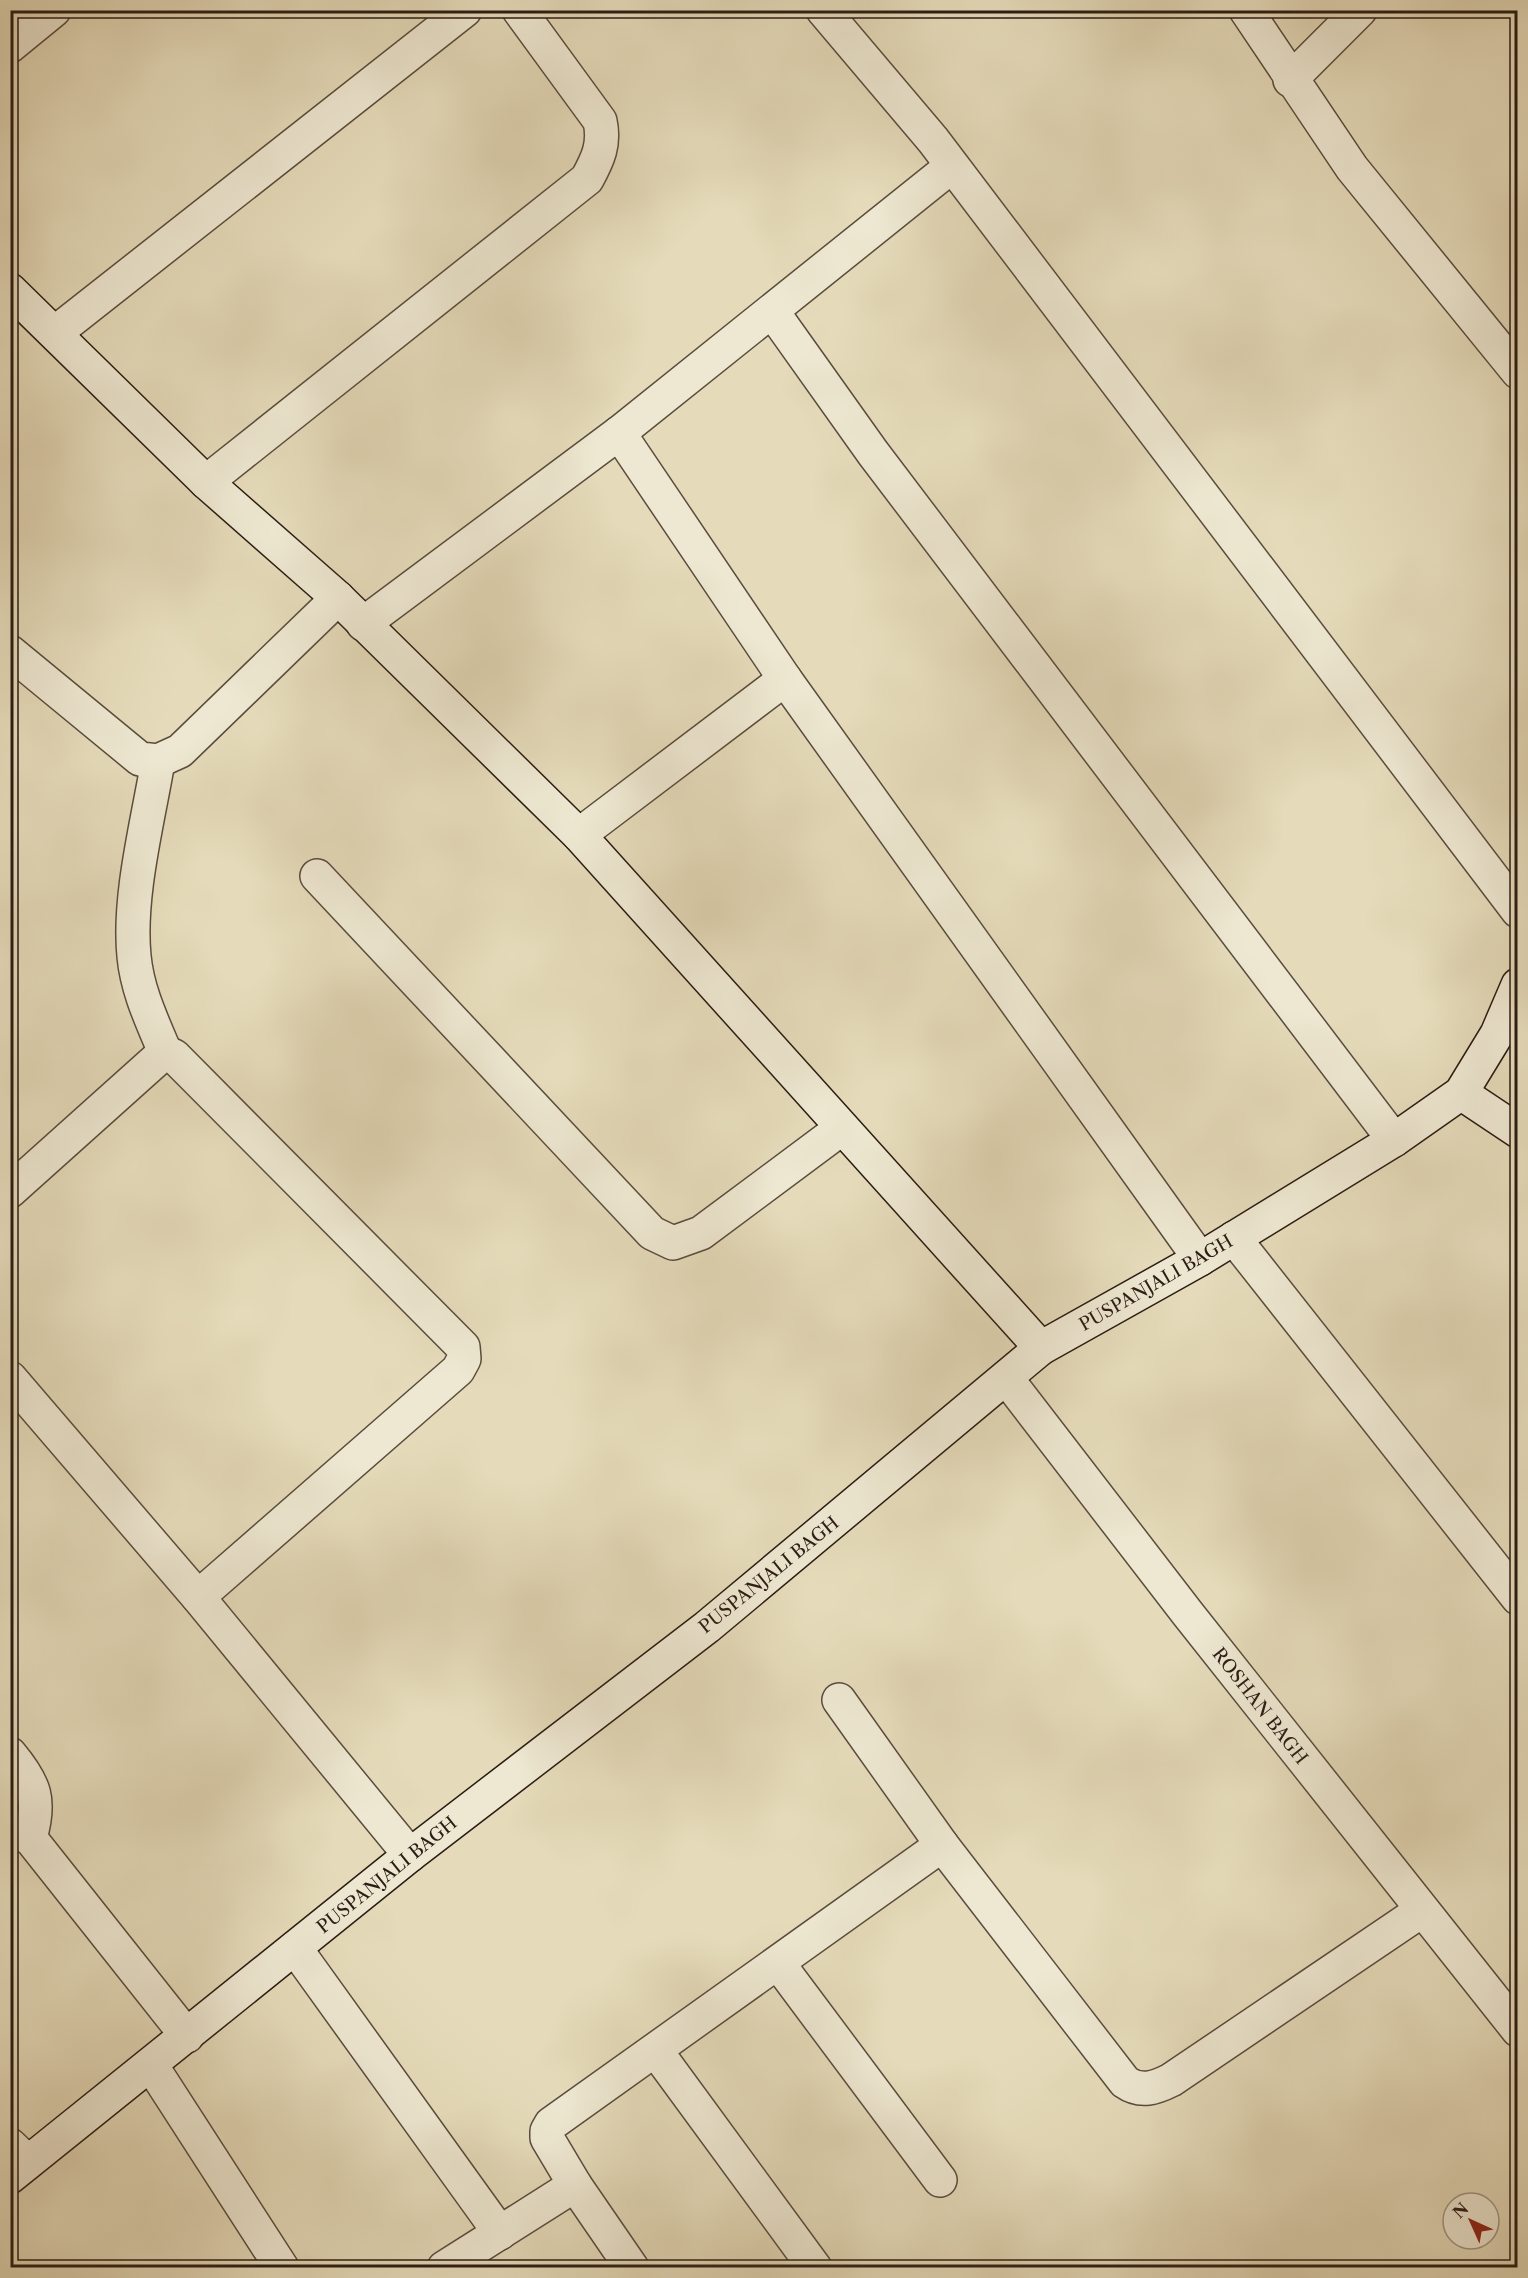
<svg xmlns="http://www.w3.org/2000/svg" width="1528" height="2278" font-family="'Libre Caslon Text',serif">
  <rect width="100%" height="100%" fill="#e5dbba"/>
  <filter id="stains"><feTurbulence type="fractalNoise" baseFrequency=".00333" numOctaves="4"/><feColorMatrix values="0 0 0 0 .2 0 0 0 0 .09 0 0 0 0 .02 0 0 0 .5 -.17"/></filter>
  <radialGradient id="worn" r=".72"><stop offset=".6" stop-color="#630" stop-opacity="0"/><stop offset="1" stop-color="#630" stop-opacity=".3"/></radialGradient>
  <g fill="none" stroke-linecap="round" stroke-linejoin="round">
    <defs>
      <g id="street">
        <polyline points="823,10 933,140 1518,911"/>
        <polyline points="1246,10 1352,168 1518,372"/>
        <polyline points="10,46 54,10"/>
        <polyline points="1290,80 1360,10"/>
        <polyline points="772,311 873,453 1394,1140"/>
        <polyline points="55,333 465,10"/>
        <polyline points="619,433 785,679"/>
        <path d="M206,482L587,179C598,159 605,144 600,121L519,10"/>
        <polyline points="363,624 619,433 952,166"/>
        <polyline points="10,652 140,759 158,761 180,751 338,598"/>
        <path d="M158,761C148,821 128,896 134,956C137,990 152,1021 165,1052"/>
        <polyline points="579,835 785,679 1200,1259"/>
        <polyline points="317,876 652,1233 673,1243 701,1233 842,1128"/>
        <polyline points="10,1191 165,1052 174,1056 463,1347 464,1359 458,1370 198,1597"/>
        <polyline points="1234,1238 1518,1598"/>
        <polyline points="10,1378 198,1597 410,1855"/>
        <polyline points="1007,1379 1188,1614 1518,2030"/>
        <path d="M10,1754C35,1784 41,1800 30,1838"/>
        <polyline points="10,1831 30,1838 187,2036"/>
        <path d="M942,1845L1125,2082C1141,2093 1155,2088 1171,2080L1421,1911"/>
        <polyline points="295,1948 500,2233"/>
        <polyline points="778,1963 940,2180"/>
        <polyline points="656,2051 815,2268"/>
        <polyline points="151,2065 282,2268"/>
        <polyline points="10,2145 28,2162"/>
        <polyline points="575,2185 632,2268"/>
        <polyline points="444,2268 575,2185 547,2138 547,2131 551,2124 942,1845 839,1700"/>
      </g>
      <g id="secondary">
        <polyline points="10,290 206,482 338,598 579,835 1041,1348"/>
        <polyline points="1461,1093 1518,1131"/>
        <polyline points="10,2177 410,1855 707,1627 1041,1348 1200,1259 1394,1140 1461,1093 1497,1034 1518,985"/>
      </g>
    </defs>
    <use href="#street" stroke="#5a4c3e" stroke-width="36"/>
    <use href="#secondary" stroke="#2b1c14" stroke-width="36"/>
    <use href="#street" stroke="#eee8d2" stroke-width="33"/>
    <use href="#secondary" stroke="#eee8d2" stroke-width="33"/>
  </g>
  <g text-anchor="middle" stroke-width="5" stroke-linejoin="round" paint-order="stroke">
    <g font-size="18" fill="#2b1c14" stroke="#eee8d2">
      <text transform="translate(1156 1283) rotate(-30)" y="6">PUSPANJALI BAGH</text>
      <text transform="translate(769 1575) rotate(-39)" y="6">PUSPANJALI BAGH</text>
      <text transform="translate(1260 1706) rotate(52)" y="6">ROSHAN BAGH</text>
      <text transform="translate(387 1875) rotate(-39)" y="6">PUSPANJALI BAGH</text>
    </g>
  </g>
  <rect width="1528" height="2278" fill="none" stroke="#e5dbba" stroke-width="36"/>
  <rect x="12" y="12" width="1504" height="2254" fill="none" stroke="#2b1c14" stroke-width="3"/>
  <rect x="18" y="18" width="1492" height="2242" fill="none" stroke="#2b1c14" stroke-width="1.5"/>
  <g transform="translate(1471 2221) rotate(315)"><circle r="28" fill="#eee8d2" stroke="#a09686" stroke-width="1.5"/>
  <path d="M0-4.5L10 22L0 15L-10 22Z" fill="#8f2418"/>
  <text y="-9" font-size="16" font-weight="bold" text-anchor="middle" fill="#2b1c14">N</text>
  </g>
  <rect width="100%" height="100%" filter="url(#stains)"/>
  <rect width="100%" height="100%" fill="url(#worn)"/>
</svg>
